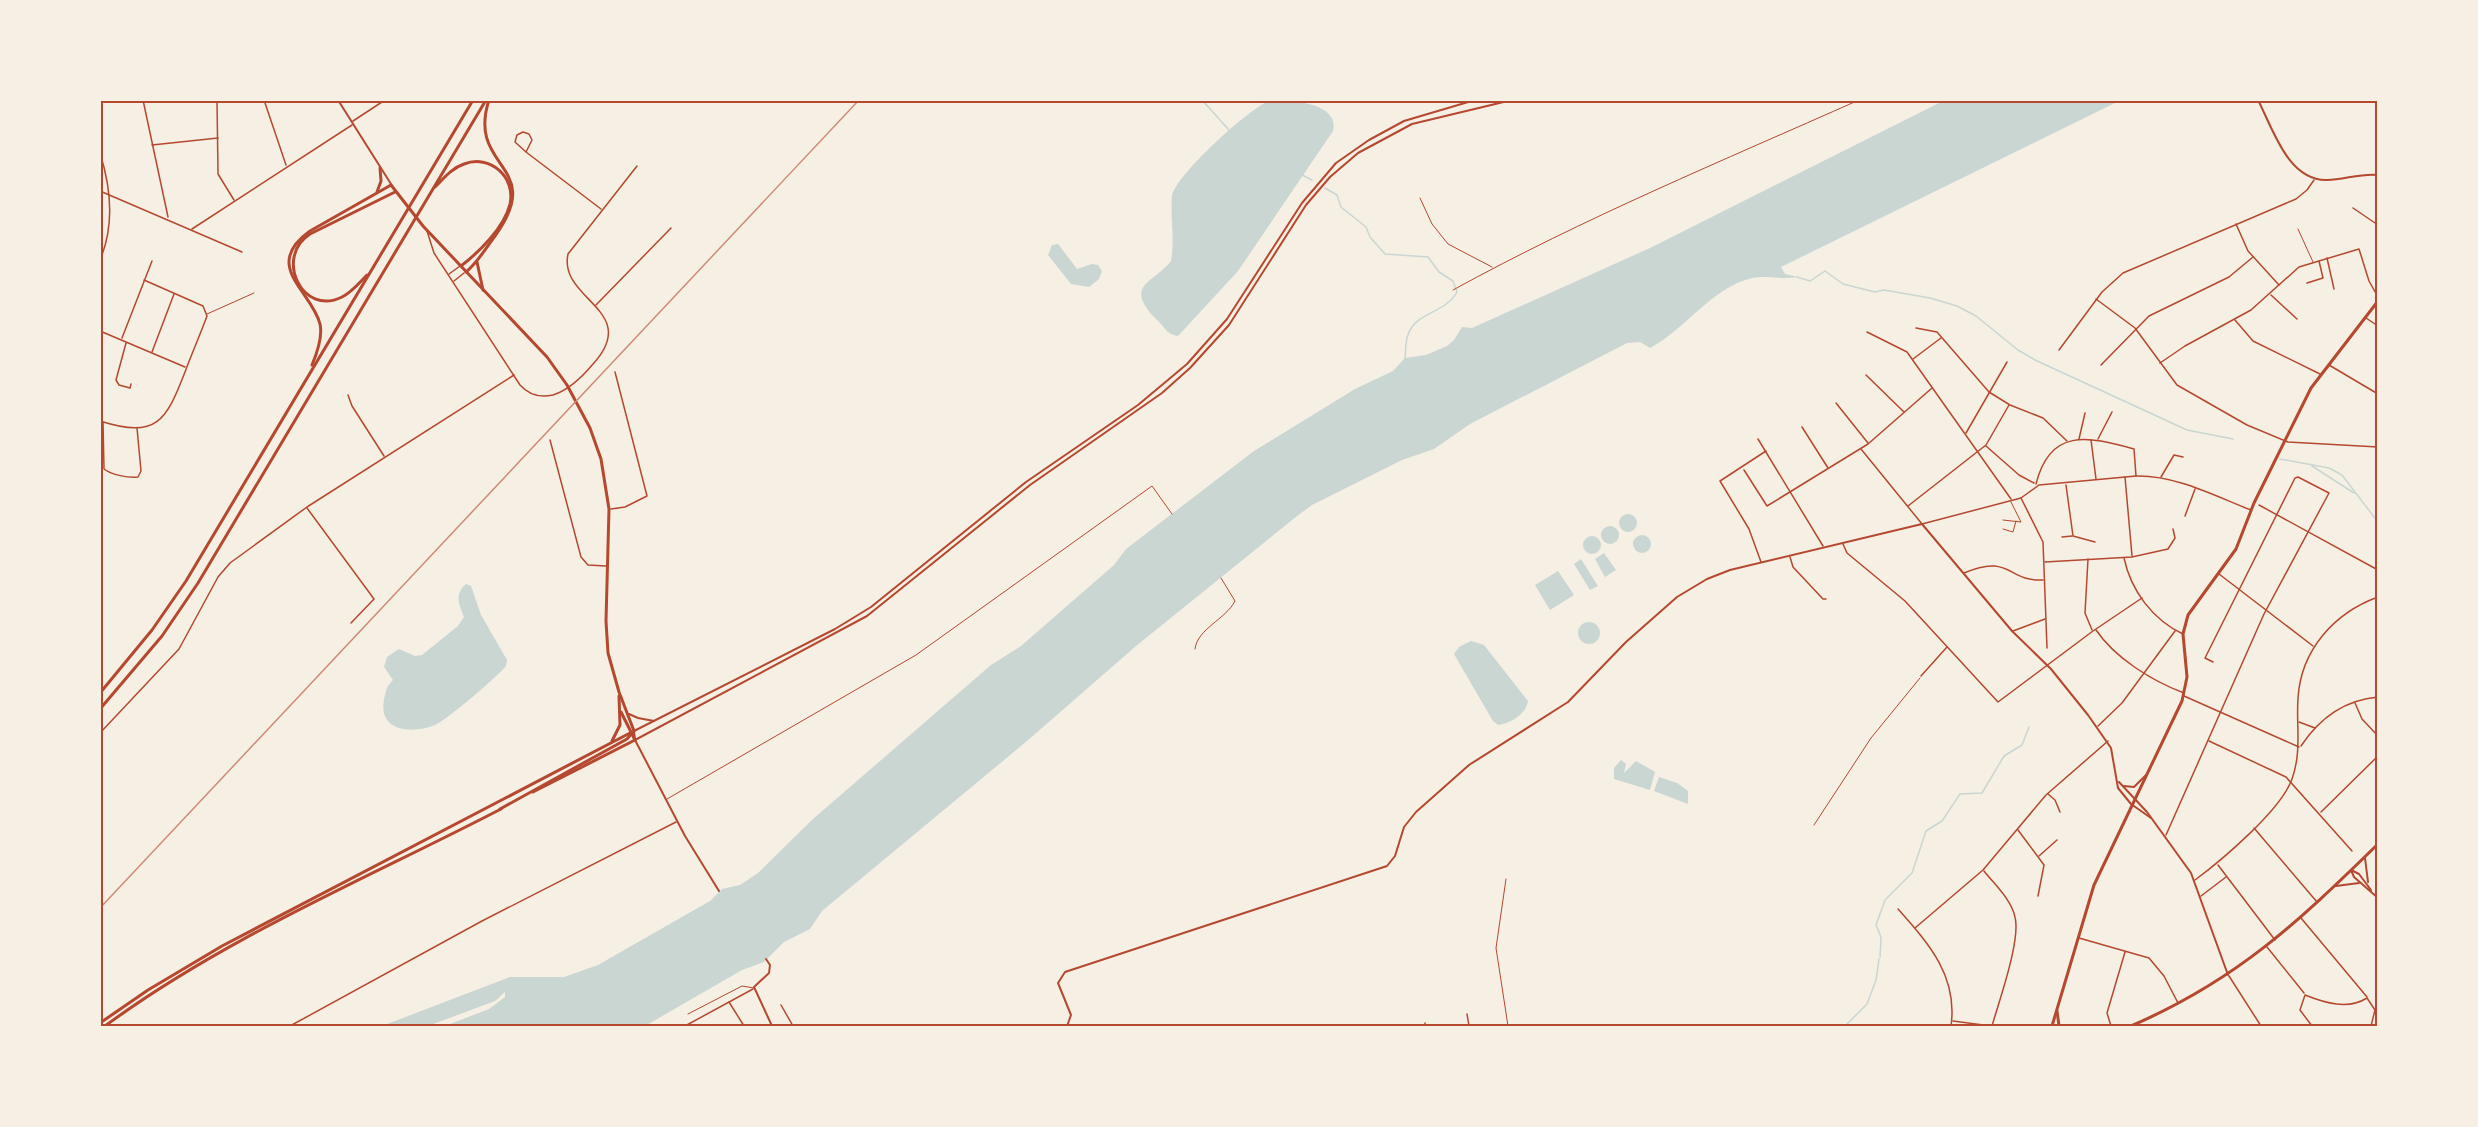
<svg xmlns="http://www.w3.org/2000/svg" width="2478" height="1127" font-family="'Roboto Serif',serif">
  <rect width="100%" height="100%" fill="#f6efe4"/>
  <g fill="#c9d6d2">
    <path d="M1271,100C1289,100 1340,102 1333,131L1238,271L1178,336C1166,334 1165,327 1157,320C1122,285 1154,283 1171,261C1175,239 1170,217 1172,196C1175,176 1250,107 1271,100Z"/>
    <path d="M1943,101H2119L1781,267L1785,274L1798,277C1781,280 1765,275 1752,278C1711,288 1686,329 1650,348L1640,342L1627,343L1470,424L1434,449L1402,460L1312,505L1297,516L1136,646L1027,741L822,911L810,929L784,942L764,962L742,970L645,1026H445L489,1009L505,997V992L495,1001L428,1026H382L510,977H564L598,965L710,901L722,889L740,885L758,873L813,819L939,710L991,665L1021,646L1114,565L1126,549L1254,451L1355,389L1393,371L1405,358L1426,355L1447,346L1454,340L1462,327L1472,328L1650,248Z"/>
    <polygon points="1058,244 1077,269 1092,264 1098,265 1102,271 1099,279 1089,287 1071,284 1048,255 1052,245"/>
    <circle cx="1628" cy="523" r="9"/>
    <circle cx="1610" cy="535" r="9"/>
    <circle cx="1642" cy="544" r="9"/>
    <circle cx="1592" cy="545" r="9"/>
    <polygon points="1604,553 1616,570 1605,577 1595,559"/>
    <polygon points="1581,559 1598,586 1590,590 1574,564"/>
    <polygon points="1558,571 1574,595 1550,610 1535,585"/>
    <path d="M466,584L471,586L481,615L507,660L506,666C498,676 447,720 435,725C413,734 378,732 384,700C386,691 386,687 393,680L384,667L387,657L399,649L415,656L422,655L458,626L464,617C459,604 454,595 466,584Z"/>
    <circle cx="1589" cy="633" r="11"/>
    <path d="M1471,641L1484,645L1528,701C1526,714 1511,723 1498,725L1493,721L1454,654L1459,647Z"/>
    <polygon points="1621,760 1626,764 1624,773 1636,761 1655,772 1650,790 1614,779 1614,768"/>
    <polygon points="1659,777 1677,783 1688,791 1688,804 1654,791"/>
  </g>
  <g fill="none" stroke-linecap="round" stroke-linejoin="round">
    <g stroke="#c9d6d2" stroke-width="1.5">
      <polyline points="1202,100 1229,130"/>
      <polyline points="1302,175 1312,180"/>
      <path d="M1325,188L1337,195L1341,207L1366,227L1370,237L1385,254L1428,257L1439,272L1453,281L1457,292C1446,313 1415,312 1408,335C1405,342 1406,351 1405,359"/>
      <polyline points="1797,277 1810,281 1825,271 1843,284 1875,292 1884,290 1930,298 1957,306 1976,316 2018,350 2035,360 2187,430 2233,439"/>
      <polyline points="2280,459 2329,468 2342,475 2378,522"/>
      <polyline points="2312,466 2354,493"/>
      <polyline points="1880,957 1881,937 1876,925 1885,900 1912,873 1926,831 1942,821 1960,794 1982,793 2004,756 2022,745 2029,727"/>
      <polyline points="1845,1026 1867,1004 1876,980 1879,959"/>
    </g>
    <g stroke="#b5482f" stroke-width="1">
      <polyline points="2138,101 2138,100"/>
      <polyline points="1420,198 1432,224 1448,244 1492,267"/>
      <polyline points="2298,229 2313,262"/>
      <path d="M1453,290C1584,218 1722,161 1859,100"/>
      <polyline points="207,314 254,293"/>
      <polyline points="2003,520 2021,522 2011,502"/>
      <polyline points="2003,529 2013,532 2016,521"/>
      <path d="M1195,649C1197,629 1226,619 1235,601L1221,578"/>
      <polyline points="667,799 916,655 1152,486 1172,514"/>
      <polyline points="1814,825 1871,738 1920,678"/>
      <polyline points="1506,879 1496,948 1508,1026"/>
      <polyline points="688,1014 742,986 754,988"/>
    </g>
    <g stroke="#b5482f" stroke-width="1.5">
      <polyline points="143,100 168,217"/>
      <polyline points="217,100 218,174 234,200"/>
      <polyline points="264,100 286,165"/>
      <polyline points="353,121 385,100"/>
      <polyline points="152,145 218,138"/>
      <polyline points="526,152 515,142 517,135 523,132 529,134 532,140 526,152 601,209"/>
      <path d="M100,153C111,188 115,225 100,260"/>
      <polyline points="100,191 242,252"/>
      <polyline points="2353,208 2378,225"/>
      <polyline points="2236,224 2248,251 2279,285"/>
      <polyline points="192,229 352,125"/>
      <path d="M427,231L434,253L520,385C529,395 540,398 553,395C569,390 583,376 593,364C642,310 558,300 568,254L637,166"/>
      <polyline points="2327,258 2334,289"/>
      <polyline points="449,274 460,266"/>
      <polyline points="454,281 464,273"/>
      <polyline points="2307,283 2323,278 2319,261"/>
      <polyline points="2271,295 2297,319"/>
      <polyline points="2096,299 2135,328 2177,385 2247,425 2288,442 2378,447"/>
      <polyline points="596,305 671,228"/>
      <polyline points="2366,318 2378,326"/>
      <polyline points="2235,320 2253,341 2320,374"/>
      <polyline points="1916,328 1937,332 1989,392 2010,405 2043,418 2067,441"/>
      <polyline points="100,331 185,367"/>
      <polyline points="1867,332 1907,352 2011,499"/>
      <polyline points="122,338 152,261"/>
      <polyline points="126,343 116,380 119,385 130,388 131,384"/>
      <polyline points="2059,350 2102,292 2123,273 2296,199 2307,190 2314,180"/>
      <polyline points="152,352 174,294"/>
      <polyline points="1913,359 1941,338"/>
      <polyline points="2160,363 2185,346 2251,310 2299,267 2359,249 2369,281 2378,297"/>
      <polyline points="2101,365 2149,316 2229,277 2253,257"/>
      <polyline points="2329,365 2378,394"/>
      <polyline points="1866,375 1904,412"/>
      <polyline points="348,395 352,406 384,456"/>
      <polyline points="1836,403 1868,443"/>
      <path d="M100,421C157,439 166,421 185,372C192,353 200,335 207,316L203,306L144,280"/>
      <path d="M103,422L104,469C112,475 128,478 138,477L141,471L137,428"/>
      <polyline points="1802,427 1828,468"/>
      <polyline points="1966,433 2007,362"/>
      <polyline points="1758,439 1823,546"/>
      <polyline points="2079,439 2085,413"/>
      <polyline points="2098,439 2112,412"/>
      <polyline points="550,440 581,557 588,565 606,566"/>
      <polyline points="2091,440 2096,479"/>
      <polyline points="1986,446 2019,475 2034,483"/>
      <path d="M1861,449L1922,524L2021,498L2039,485L2136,476C2176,475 2215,496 2251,510"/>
      <polyline points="1744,470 1767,506 1868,444 1932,388"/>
      <polyline points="2125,477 2132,556"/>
      <polyline points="2161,477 2174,455 2183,457"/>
      <path d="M2036,484C2050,428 2087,436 2134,449L2136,476"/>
      <polyline points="2066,485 2073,536 2095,542"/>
      <polyline points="2021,498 2043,542 2047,648"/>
      <polyline points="2259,505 2378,570"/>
      <polyline points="1908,506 1986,445 2009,405"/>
      <polyline points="307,508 374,599 351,623"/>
      <polyline points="611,509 625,507 647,496 615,372"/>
      <polyline points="2185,516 2195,489"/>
      <polyline points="2062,537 2072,536"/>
      <polyline points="1843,544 1847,553 1905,601 1998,702 2093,631 2142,598"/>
      <polyline points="1790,557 1793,567 1823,599 1826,599"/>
      <path d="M2124,558C2131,591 2153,620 2183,634"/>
      <polyline points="2088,559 2085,613 2092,630"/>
      <polyline points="1761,562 1749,529 1720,481 1766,451"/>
      <polyline points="2045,562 2132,557 2168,549 2175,538 2173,529"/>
      <path d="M1964,573C2011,553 2007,582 2043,580"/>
      <polyline points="2219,574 2313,646"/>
      <path d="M2096,630C2115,658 2152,681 2184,693"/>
      <polyline points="2013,631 2045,619"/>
      <polyline points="1921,676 1947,647"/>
      <polyline points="2184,696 2299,747"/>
      <polyline points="2355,703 2362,719 2378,736"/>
      <polyline points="2299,722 2315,728"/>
      <polyline points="2098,726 2122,703 2175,631"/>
      <polyline points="100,733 179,649 218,577 230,563 307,507 514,375"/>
      <polyline points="2209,741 2286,777 2352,851"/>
      <path d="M2301,746C2319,719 2344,700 2378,697"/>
      <polyline points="2048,794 2055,800 2060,812"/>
      <polyline points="2321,812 2378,756"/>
      <polyline points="2254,828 2317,902"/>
      <polyline points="2018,830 2044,865 2038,896"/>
      <polyline points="2166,835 2264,614 2329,493 2298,477 2295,478 2205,658 2213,662"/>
      <polyline points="2039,856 2057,840"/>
      <polyline points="2218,865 2275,940"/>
      <path d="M1984,871C1995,885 2011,899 2015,917C2021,940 1999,1001 1992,1026"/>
      <path d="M2195,880C2222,860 2281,810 2292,779C2302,751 2296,726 2298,698C2301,650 2334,613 2378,597"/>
      <polyline points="2201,896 2226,877"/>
      <path d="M1898,909C1929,944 1958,976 1951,1026"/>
      <polyline points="2301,918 2367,997"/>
      <polyline points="1915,928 1983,870 2046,795 2108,741"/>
      <polyline points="2079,938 2149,958 2164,976 2178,1003"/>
      <polyline points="2267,947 2304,993"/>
      <polyline points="2229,976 2261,1026"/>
      <polyline points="729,1002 744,1026"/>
      <polyline points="781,1005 793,1026"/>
      <polyline points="1467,1014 1469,1026"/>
      <polyline points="1953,1021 1991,1026"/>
      <polyline points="1425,1023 1425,1026"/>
      <polyline points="290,1026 482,921 676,822"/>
      <polyline points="685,1026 753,989"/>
      <polyline points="2111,1026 2107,1013 2125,952"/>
      <path d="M2312,1026L2300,1010L2305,995C2325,1003 2348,1010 2367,998L2375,1010L2371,1026"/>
    </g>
    <g stroke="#b5482f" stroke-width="2">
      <polyline points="338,100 391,184"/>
      <path d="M2258,100C2273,129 2288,181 2327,180C2344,180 2360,173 2378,175"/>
      <polyline points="634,731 635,740 685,836 719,891"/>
      <polyline points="2119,782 2147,812 2191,873 2228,975"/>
      <polyline points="2124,786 2134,787 2146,775"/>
      <polyline points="766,959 770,965 769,973 754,987 772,1026"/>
      <polyline points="1067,1026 1071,1015 1058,983 1065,972 1387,866 1395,856 1404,827 1416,812 1469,765 1568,702 1626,642 1677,597 1707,579 1730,570 1922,524 2012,631 2051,669 2088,715 2111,748 2118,788 2131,804 2151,818"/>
    </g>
    <g stroke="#b5482f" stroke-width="2">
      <polyline points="629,714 638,718 654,721"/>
      <polyline points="634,731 835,629 871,607 1026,482 1138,405 1187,364 1227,319 1302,203 1336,163 1369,140 1404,121 1475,100"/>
      <polyline points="635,740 867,616 1030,485 1162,393 1190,368 1229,325 1306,205 1330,177 1358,153 1412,124 1512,100"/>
      <polyline points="2365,858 2368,882"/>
      <polyline points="2351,870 2354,877 2378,898"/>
      <polyline points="2351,870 2359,874 2371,890"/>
      <polyline points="2336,886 2359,883"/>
    </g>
    <g stroke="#b5482f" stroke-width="3">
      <polyline points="391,185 423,226 547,357 567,385 590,428 601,459 609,509 606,621 608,653 619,692 634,731 627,739 500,809"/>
      <polyline points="612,741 620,725 619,696"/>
      <polyline points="533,792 635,740 621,712"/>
      <polyline points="2057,1011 2059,1026"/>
      <polyline points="100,1023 148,990 222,946 630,733"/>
      <path d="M105,1026C226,937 368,878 501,809"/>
      <polyline points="2052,1026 2094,885 2182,701 2187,677 2183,634 2188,615 2236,549 2254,503 2311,388 2378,301"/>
      <path d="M2131,1026C2237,980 2297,923 2378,844"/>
    </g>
    <g stroke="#b5482f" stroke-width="3">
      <path d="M435,187C444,178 452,168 464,164C490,154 516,177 510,204C504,228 479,252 461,266"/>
      <polyline points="377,192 381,181 380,168"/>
      <polyline points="477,262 483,290"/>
      <path d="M466,272C478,262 486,248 495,236C547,164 466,170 489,100"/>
      <path d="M367,275C359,283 352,292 342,297C302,317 274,257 310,234L395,192"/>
      <path d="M312,365C317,353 323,337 320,324C312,291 261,266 310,231L391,185"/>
      <polyline points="100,693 152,630 186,581 473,100"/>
      <polyline points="100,709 162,636 198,583 486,100"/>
    </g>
    <polyline stroke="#cf8b77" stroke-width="1.5" points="100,908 859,100"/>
  </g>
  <rect width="2478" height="1127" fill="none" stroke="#f6efe4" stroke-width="204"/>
  <rect x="102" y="102" width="2274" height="923" fill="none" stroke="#b5482f" stroke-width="2"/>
</svg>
